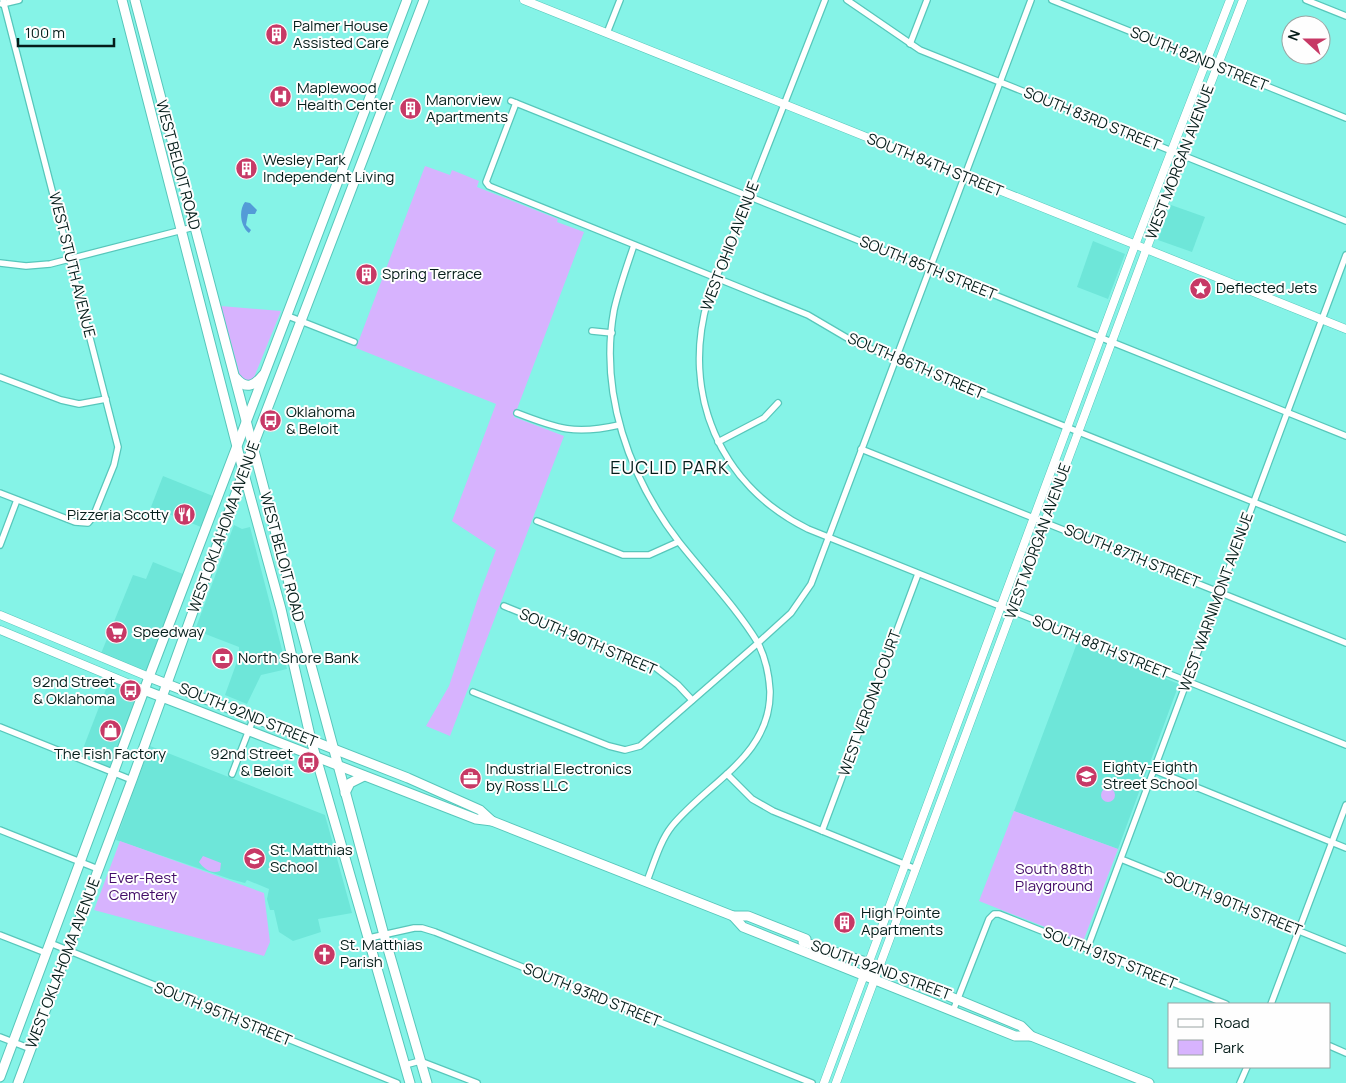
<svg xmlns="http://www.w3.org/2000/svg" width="1346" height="1083" font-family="Manrope,sans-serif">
  <rect width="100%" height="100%" fill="#85f3e7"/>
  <g fill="#6ee6d9">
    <polygon points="1171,205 1205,217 1192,252 1158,240"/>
    <polygon points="1093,241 1125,254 1108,299 1077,287"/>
    <polygon points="163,476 218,498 206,529 151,507"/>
    <polygon points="234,525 242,529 250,527 287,669 261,675 247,704 225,695 239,656 239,647 195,630"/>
    <polygon points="153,562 188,576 149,677 100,656 133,575 146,579"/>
    <polygon points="1077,643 1179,684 1118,849 1014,811"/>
    <polygon points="111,676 144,690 113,773 79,759"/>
    <polygon points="150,746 325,815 352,913 318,919 321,932 293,941 279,932 274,910 270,910 267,899 269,889 247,880 245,883 230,879 116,840"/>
  </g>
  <g fill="#d7b3fe">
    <polygon points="425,166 450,175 452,170 479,181 477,187 558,219 557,222 584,232 514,417 564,436 450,736 426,726 449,686 478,598 496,550 452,521 496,404 356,348"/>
    <polygon points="221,306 281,311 253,380 245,382 240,376"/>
    <circle cx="1108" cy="795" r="7"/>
    <polygon points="1014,811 1118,849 1083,942 979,901"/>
    <polygon points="120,841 264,893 270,942 264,956 94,910"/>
    <path d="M203,856L221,863L220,871C211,874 204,869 199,862Z"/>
  </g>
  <path fill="#539bd7" d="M245,202L250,203L257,210L255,214H248L246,225L251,230L249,233C241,227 238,211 245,202Z"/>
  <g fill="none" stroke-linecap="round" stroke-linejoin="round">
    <defs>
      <g id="minor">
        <path d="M825,0L708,299C681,394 719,485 808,529L1346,745"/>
        <polyline points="847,0 920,50 1346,221"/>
        <polyline points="1052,0 1346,118"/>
        <polyline points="1306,0 1346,16"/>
        <polyline points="2,4 19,0"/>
        <polyline points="607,33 620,0"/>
        <polyline points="910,44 927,0"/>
        <polyline points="511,101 1346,436"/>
        <polyline points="516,103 486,182 489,186 808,315 854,342 1346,539"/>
        <polyline points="0,263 26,266 50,264 194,227"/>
        <polyline points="288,316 354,342"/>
        <polyline points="592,331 612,333"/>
        <polyline points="0,377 61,400 79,404 106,399"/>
        <path d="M517,413C558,429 575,435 619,425"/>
        <polyline points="718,442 764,418 778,403"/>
        <polyline points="861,449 1346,643"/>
        <polyline points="0,493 75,522 88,523 93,517 114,465 118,447 3,0"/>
        <polyline points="537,521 623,555 649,555 678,542"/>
        <polyline points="0,545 17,500"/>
        <polyline points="504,606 655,667 678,685 692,700"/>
        <path d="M473,692L609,746L625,750L640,746L758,643C736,607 705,575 679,542C629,477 599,393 614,310C619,288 627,266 634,245"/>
        <polyline points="0,727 132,780"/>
        <polyline points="1154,770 1346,848"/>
        <polyline points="232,774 254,717"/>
        <polyline points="727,774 752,799 773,811 916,869"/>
        <polyline points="0,830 98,869"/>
        <polyline points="822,831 918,574"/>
        <polyline points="1121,859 1346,950"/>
        <path d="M647,881C654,863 660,841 672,826C708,782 771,756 770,691C769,674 766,659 758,643L791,613L811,584L1031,0"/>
        <polyline points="0,935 46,953"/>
        <polyline points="369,938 414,928 422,928 435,932 812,1083"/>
        <polyline points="50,943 397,1083"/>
        <polyline points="1087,949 1346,255"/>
        <polyline points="1271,1004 1346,805"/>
        <polyline points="953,1011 989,919 994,914 999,914 1226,1004"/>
        <polyline points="0,1037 31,1049"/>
        <polyline points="1330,1046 1346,1053"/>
        <polyline points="405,1065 420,1061 477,1083"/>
        <polyline points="1240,1083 1247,1067"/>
      </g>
      <g id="tertiary">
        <polyline points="524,0 1346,329"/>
        <polyline points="0,615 149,677"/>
        <polyline points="0,630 144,690"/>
        <polyline points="824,1083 1135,245 1230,0"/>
        <polyline points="836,1083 1146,250 1243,0"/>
      </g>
      <g id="secondary">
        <polyline points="122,0 244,474 281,609 311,740 410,1083"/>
        <polyline points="135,0 295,606 384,935 427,1083"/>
        <path d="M236,378C246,390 254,386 263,375"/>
        <polyline points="149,677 408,778 480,810 492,821"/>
        <polyline points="144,690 476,819 492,821 733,916 748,916 806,939 803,942 869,963 1021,1026 1031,1036"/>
        <polyline points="345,793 350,783 364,776"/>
        <polyline points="733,916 743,927 1015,1036 1031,1036 1149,1083"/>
        <polyline points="0,1077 149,677 407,0"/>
        <polyline points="18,1083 132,780 253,446 424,0"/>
      </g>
    </defs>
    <use href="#minor" stroke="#57c7bb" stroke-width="8"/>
    <use href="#tertiary" stroke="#57c7bb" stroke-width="9"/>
    <use href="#secondary" stroke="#57c7bb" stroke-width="11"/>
    <use href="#minor" stroke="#fff" stroke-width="5.5"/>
    <use href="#tertiary" stroke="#fff" stroke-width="8"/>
    <use href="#secondary" stroke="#fff" stroke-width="9"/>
  </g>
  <defs>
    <symbol id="building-disc" viewBox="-11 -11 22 22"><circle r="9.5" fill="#c73966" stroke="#fefefe"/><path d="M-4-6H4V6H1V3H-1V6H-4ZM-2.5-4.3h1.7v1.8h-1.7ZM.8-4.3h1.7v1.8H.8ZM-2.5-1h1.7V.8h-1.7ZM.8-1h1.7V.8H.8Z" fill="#fff"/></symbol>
    <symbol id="hospital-disc" viewBox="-11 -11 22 22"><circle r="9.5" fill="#c73966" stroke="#fefefe"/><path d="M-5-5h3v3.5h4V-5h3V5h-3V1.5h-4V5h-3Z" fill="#fff"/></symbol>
    <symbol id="sight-disc" viewBox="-11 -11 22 22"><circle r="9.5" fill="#c73966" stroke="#fefefe"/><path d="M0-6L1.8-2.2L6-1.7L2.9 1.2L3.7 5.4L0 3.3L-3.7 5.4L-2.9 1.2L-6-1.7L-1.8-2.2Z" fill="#fff"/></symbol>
    <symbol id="bus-disc" viewBox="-11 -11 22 22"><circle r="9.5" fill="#c73966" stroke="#fefefe"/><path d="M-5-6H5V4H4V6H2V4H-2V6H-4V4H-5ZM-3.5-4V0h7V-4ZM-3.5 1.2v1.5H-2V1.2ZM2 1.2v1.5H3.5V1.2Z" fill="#fff"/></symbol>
    <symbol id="restaurant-disc" viewBox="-11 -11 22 22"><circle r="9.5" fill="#c73966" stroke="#fefefe"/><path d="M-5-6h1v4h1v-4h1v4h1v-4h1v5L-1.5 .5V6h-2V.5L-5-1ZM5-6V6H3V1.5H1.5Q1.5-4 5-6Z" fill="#fff"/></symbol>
    <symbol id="supermarket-disc" viewBox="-11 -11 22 22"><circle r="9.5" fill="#c73966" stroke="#fefefe"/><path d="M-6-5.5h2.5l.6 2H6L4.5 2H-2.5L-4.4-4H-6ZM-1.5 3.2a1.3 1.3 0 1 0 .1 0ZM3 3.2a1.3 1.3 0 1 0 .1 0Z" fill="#fff"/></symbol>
    <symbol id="bank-disc" viewBox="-11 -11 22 22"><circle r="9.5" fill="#c73966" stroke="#fefefe"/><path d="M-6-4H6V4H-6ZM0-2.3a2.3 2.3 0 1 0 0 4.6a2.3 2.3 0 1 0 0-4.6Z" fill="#fff"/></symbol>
    <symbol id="shop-disc" viewBox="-11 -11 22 22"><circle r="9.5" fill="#c73966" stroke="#fefefe"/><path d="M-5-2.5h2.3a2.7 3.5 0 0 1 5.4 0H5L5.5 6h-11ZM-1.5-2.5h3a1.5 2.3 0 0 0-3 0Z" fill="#fff"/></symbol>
    <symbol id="school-disc" viewBox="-11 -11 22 22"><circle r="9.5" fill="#c73966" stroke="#fefefe"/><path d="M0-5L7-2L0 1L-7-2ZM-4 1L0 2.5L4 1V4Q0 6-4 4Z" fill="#fff"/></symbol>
    <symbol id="office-disc" viewBox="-11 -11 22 22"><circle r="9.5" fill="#c73966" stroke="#fefefe"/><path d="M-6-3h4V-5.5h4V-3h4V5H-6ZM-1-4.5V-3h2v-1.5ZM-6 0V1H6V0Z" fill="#fff"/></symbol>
    <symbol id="church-disc" viewBox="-11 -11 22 22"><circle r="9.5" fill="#c73966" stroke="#fefefe"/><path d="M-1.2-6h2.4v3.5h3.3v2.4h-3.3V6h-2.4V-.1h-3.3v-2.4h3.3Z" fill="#fff"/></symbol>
  </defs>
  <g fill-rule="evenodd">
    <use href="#building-disc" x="264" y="22" width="25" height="25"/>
    <use href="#hospital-disc" x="268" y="84" width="25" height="25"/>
    <use href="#building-disc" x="398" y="96" width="25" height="25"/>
    <use href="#building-disc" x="234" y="156" width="25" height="25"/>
    <use href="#building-disc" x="354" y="262" width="25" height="25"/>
    <use href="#sight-disc" x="1188" y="276" width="25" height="25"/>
    <use href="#bus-disc" x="258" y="408" width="25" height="25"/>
    <use href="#restaurant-disc" x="172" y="502" width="25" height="25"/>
    <use href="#supermarket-disc" x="104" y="620" width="25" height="25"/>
    <use href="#bank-disc" x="210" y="646" width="25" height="25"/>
    <use href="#bus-disc" x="118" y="678" width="25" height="25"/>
    <use href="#shop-disc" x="98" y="718" width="25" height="25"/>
    <use href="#bus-disc" x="296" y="750" width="25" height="25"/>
    <use href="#school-disc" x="1074" y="764" width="25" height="25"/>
    <use href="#office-disc" x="458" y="766" width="25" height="25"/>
    <use href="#school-disc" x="242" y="846" width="25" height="25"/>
    <use href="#building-disc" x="832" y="910" width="25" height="25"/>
    <use href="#church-disc" x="312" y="942" width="25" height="25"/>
  </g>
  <g text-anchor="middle" stroke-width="4" stroke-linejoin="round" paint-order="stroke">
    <g font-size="15" fill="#051d1a" stroke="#fefefe" text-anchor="start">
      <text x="293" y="31">Palmer House<tspan x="293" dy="17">Assisted Care</tspan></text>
      <text x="297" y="93">Maplewood<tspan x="297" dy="17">Health Center</tspan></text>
      <text x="426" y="105">Manorview<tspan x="426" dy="17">Apartments</tspan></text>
      <text x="263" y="165">Wesley Park<tspan x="263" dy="17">Independent Living</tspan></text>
      <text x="382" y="279">Spring Terrace</text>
      <text x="1216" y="293">Deflected Jets</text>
      <text x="286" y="417">Oklahoma<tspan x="286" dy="17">&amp; Beloit</tspan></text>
      <text x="169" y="520" text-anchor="end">Pizzeria Scotty</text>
      <text x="133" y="637">Speedway</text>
      <text x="238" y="663">North Shore Bank</text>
      <text x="115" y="687" text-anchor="end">92nd Street<tspan x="115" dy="17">&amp; Oklahoma</tspan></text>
      <text x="110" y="759" text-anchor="middle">The Fish Factory</text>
      <text x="293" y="759" text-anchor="end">92nd Street<tspan x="293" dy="17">&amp; Beloit</tspan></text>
      <text x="1103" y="772">Eighty-Eighth<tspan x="1103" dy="17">Street School</tspan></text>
      <text x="486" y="774">Industrial Electronics<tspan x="486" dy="17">by Ross LLC</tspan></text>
      <text x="270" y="855">St. Matthias<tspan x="270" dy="17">School</tspan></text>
      <text x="861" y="918">High Pointe<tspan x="861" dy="17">Apartments</tspan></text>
      <text x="340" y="950">St. Matthias<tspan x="340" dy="17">Parish</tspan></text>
    </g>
    <g font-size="15" fill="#051d1a" stroke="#fefefe">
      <text transform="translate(1199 59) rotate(22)" y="5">SOUTH 82ND STREET</text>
      <text transform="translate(1092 119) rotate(22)" y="5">SOUTH 83RD STREET</text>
      <text transform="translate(1180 162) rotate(-69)" y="5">WEST MORGAN AVENUE</text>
      <text transform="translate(178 165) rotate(75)" y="5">WEST BELOIT ROAD</text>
      <text transform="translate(935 165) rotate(22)" y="5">SOUTH 84TH STREET</text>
      <text transform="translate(730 246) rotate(-69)" y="5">WEST OHIO AVENUE</text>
      <text transform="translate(72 265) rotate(76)" y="5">WEST STUTH AVENUE</text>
      <text transform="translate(928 268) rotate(22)" y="5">SOUTH 85TH STREET</text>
      <text transform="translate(916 366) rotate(23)" y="5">SOUTH 86TH STREET</text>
      <text transform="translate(224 527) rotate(-70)" y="5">WEST OKLAHOMA AVENUE</text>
      <text transform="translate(1038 541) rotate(-70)" y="5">WEST MORGAN AVENUE</text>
      <text transform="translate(1132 556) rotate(22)" y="5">SOUTH 87TH STREET</text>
      <text transform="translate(282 557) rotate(75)" y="5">WEST BELOIT ROAD</text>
      <text transform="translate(1216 602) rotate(-70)" y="5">WEST WARNIMONT AVENUE</text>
      <text transform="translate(588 642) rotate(23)" y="5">SOUTH 90TH STREET</text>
      <text transform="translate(1101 647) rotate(22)" y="5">SOUTH 88TH STREET</text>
      <text transform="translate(870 703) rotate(-70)" y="5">WEST VERONA COURT</text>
      <text transform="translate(248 715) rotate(22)" y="5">SOUTH 92ND STREET</text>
      <text transform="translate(1233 904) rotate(22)" y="5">SOUTH 90TH STREET</text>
      <text transform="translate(1110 958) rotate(22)" y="5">SOUTH 91ST STREET</text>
      <text transform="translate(63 963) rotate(-69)" y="5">WEST OKLAHOMA AVENUE</text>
      <text transform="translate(881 970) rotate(20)" y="5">SOUTH 92ND STREET</text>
      <text transform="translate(592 995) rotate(22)" y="5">SOUTH 93RD STREET</text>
      <text transform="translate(223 1014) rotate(22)" y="5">SOUTH 95TH STREET</text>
    </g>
    <g font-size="15" fill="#440d69" stroke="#fefefe">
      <text x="1054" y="874">South 88th<tspan x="1054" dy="17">Playground</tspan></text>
      <text x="143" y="883">Ever-Rest<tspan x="143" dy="17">Cemetery</tspan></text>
    </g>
    <g font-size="18" letter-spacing="1" fill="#051d1a" stroke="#fefefe">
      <text x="670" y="474">EUCLID PARK</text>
    </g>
  </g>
  <rect x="1168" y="1003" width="162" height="65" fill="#fefefe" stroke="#9aa4a3"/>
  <rect x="1178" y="1019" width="25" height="8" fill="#ffffff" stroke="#9aa4a3"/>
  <text x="1214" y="1028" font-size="15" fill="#051d1a">Road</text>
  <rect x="1178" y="1040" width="25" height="15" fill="#d7b3fe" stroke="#9aa4a3"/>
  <text x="1214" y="1053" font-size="15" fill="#051d1a">Park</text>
  <g transform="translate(1306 40) rotate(291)"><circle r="24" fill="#fefefe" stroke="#9aa4a3"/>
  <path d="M0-4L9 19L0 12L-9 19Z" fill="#c73966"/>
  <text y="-8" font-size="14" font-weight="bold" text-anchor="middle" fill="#051d1a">N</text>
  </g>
  <path d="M18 38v8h96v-8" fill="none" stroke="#051d1a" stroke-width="2.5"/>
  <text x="25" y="38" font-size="15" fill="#051d1a" stroke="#fefefe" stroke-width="4" paint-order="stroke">100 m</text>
</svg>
